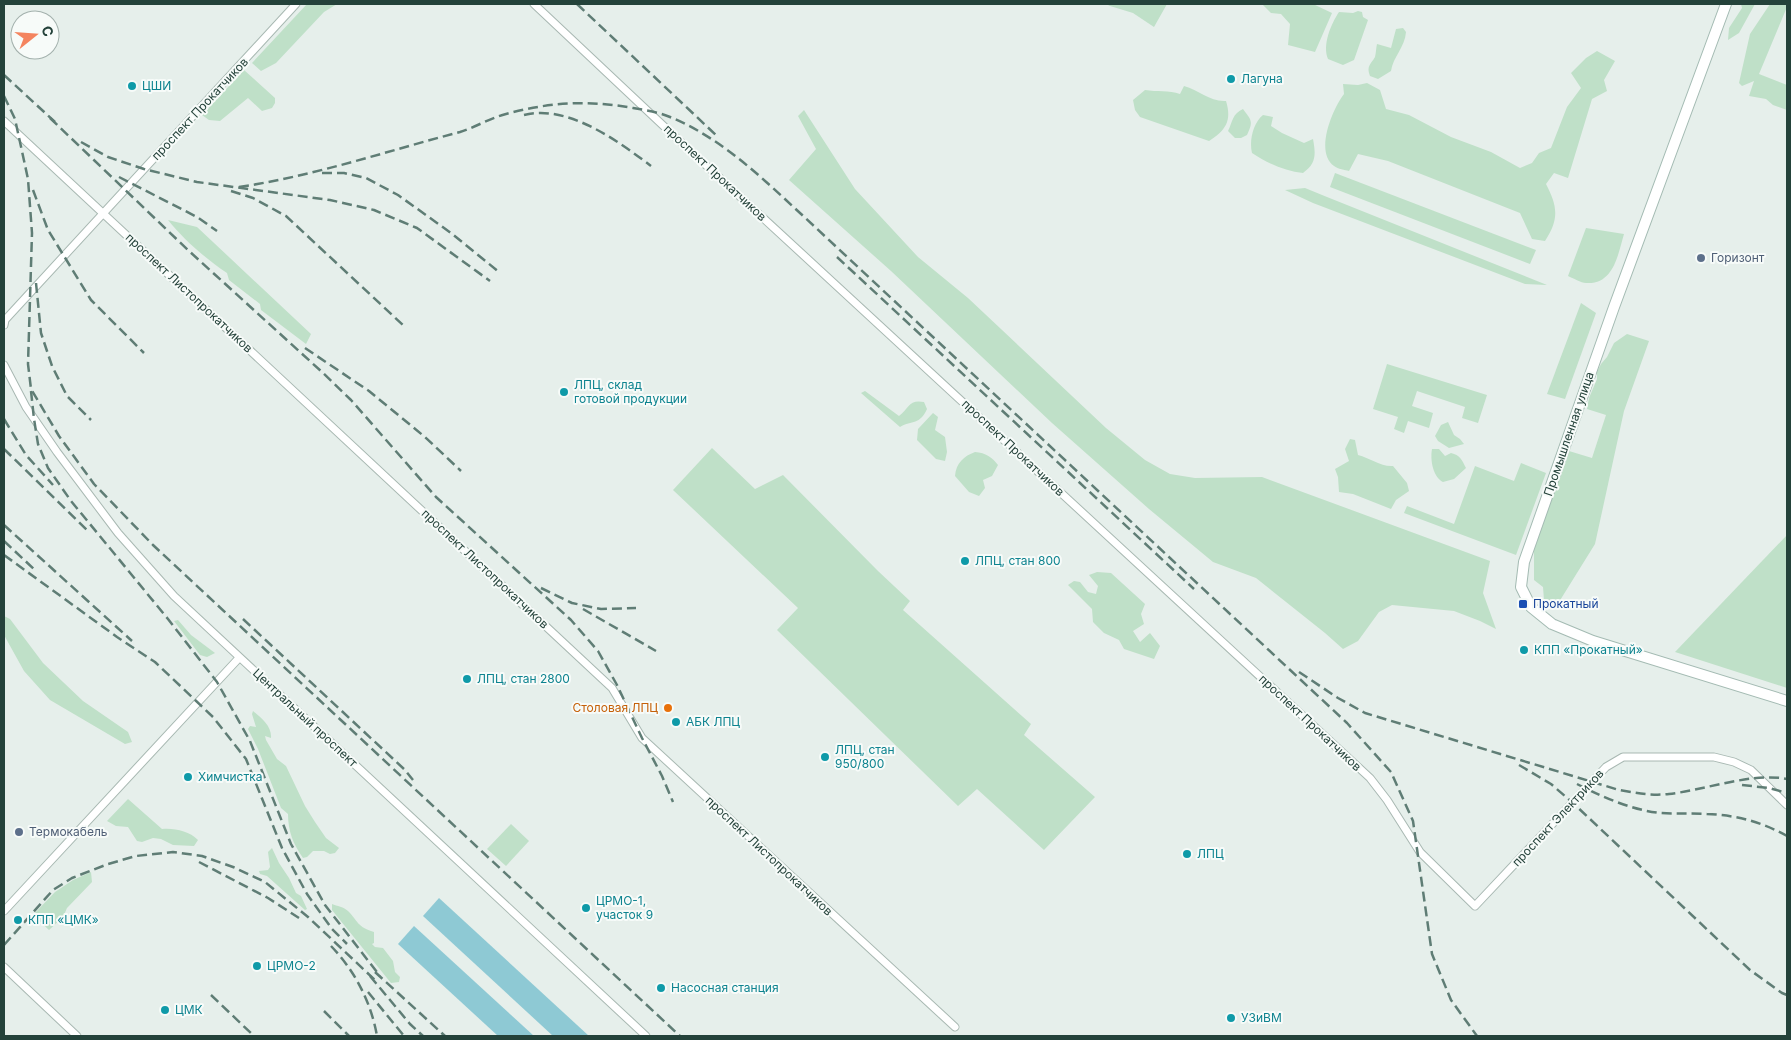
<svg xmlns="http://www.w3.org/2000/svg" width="1791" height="1040" font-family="Inter,sans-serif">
  <rect width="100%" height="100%" fill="#e6efeb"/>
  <g fill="#bfe0c8">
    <polygon points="307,4 337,4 324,12 276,63 261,71 252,63"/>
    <polygon points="1106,4 1167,4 1154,27 1133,13 1110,6"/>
    <polygon points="1262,4 1313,4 1332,13 1315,52 1288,45 1290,24 1281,14 1271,13"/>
    <polygon points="1741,4 1755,4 1739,33 1728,40 1729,28 1742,8"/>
    <polygon points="1770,4 1787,4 1787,7 1759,74 1787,85 1787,110 1773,105 1766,99 1749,96 1754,81 1742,86 1739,83 1750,34"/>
    <path d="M1358,11L1362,12L1363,17L1368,20L1354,60L1343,65L1328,59C1322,45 1331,24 1339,12L1353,13Z"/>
    <path d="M1403,28L1406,32C1405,47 1393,57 1391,71L1378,79L1370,76C1366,66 1371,64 1375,57C1376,53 1376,48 1377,44L1391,48L1396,29Z"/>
    <path d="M1597,51L1615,61L1604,80L1607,91L1592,99L1568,178L1554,173L1546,184C1558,207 1559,219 1545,241L1532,239L1520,213L1388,161L1358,154L1349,171C1345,170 1338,169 1334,166C1314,152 1333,108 1344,94L1343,84L1358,85L1367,83L1380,90L1386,109L1409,115L1451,137L1491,152L1520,168L1532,163L1539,153L1551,148L1567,107L1581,88L1571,73L1586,58Z"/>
    <polygon points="244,70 275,98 275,103 272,108 262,111 248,98 220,121 209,120 202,115"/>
    <path d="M1184,86C1199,90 1210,102 1226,101C1232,121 1226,130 1209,141L1140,117L1135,110L1133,100L1145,90C1157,92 1169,90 1180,94Z"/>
    <path d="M1243,109C1251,120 1254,121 1247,135L1241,138H1235L1228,131C1233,121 1232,114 1243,109Z"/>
    <polygon points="804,110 855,189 918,257 968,298 1106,428 1145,460 1170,474 1195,478 1262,477 1490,561 1483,593 1496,629 1480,621 1454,611 1392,605 1379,612 1358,641 1343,649 1325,633 1256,578 1213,562 1149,509 1052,423 891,271 789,180 816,149 798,116"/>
    <path d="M1263,115L1273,117L1271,126L1282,133L1304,143L1313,139C1316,155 1316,164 1303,173C1285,171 1267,163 1252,153C1249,141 1253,123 1263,115Z"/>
    <polygon points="1335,173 1536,250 1530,264 1330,187"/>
    <polygon points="1305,188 1327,197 1547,285 1525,284 1313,203 1285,190"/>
    <path d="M168,220L197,227L311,334L306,344L261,310L260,304L229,280L227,273C206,259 184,240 168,220Z"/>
    <path d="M1586,228L1624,234C1618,254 1614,285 1586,283C1581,283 1573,278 1568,276Z"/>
    <polygon points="1581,303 1596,313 1565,399 1547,394"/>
    <polygon points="1627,334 1649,341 1624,411 1595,544 1554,610 1544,600 1543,587 1534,580 1534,546 1569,451 1592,458 1606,415 1587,409 1589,398 1597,379 1597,372 1601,364 1607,357 1614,343"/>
    <polygon points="1387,364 1487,395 1478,423 1462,418 1465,407 1417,391 1412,406 1433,413 1429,428 1408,421 1404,433 1394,429 1398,417 1373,409"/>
    <path d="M865,391L899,416C909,408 909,399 924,402L927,409C920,425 912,420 900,427L861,393Z"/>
    <polygon points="933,413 938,417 935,430 945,437 947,452 945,461 936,459 917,440 918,429"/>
    <polygon points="1448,422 1454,435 1460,439 1464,444 1449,448 1438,441 1435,436 1441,425"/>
    <path d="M1350,439L1355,440L1358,455C1370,458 1381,467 1393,466L1407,483L1409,491L1396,500L1391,509L1353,494L1339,492L1338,477L1335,469L1349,461L1345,449Z"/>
    <polygon points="712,448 755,489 783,475 878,571 910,601 903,610 1031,724 1024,735 1095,797 1044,850 977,789 958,806 777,630 798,608 673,490"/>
    <path d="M1432,449H1439L1445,456L1451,453C1460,455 1462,460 1466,468L1454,479L1443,482C1433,477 1430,460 1432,449Z"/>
    <path d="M975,452C986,453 992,457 998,465L992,476L983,480L985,488L979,496L969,492L955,476C956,463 964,456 975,452Z"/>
    <polygon points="1521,463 1546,473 1516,555 1404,513 1407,506 1454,524 1475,466 1514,481"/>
    <polygon points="1787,535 1787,688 1675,652"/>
    <polygon points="1097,572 1111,573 1145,604 1141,614 1144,624 1133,631 1140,642 1150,633 1160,646 1154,659 1124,649 1119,640 1104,633 1093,622 1092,609 1068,585 1074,581 1080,582 1088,592 1096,594 1098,586 1089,575"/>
    <polygon points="4,616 10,619 43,663 83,701 128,732 132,742 125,744 50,700 24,671 4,635"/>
    <polygon points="178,620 191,635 215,653 207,657 200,655 174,621"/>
    <path d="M253,711C261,718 272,726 271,738L265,736L266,740L277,759L286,766L305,806L315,822L326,838L339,848L335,853L330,854L324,851H313L307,857L303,858C293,844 288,831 288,814L281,808L258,749L248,729L250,726L256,727L252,714Z"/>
    <path d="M128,799L162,829C175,828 189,831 198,840L194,846L173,845L161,839L153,838L142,842L137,841L128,827L116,826L107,821Z"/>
    <polygon points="511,824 529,841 506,866 487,849"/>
    <polygon points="272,848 279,863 289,878 296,893 301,896 307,909 305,910 267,876 260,874 259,871 268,870 270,867 268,852"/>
    <polygon points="91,872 92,882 67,908 63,917 49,930 33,915 55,892 73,880"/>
    <path d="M332,904C337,906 344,907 348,911C358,921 357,927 374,932V943L372,944L375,947L383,948L393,961L395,972L400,977L399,982L391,983L340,920L332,910Z"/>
  </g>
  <g fill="#8ec9d4">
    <polygon points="439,898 589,1036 553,1036 423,916"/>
    <polygon points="414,926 534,1036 498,1036 398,944"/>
  </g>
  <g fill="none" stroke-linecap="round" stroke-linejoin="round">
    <defs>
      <g id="street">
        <polyline points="534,4 670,132 1370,778 1387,800 1420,852 1475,906 1606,767 1623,757 1714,757 1734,762 1751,770 1787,805"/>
        <polyline points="4,121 612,688 642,738 955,1027"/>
        <polyline points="4,325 5,320 296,4"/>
        <polyline points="4,365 26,407 57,452 118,533 174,596 646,1036"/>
        <polyline points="4,911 239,658"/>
        <polyline points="4,967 77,1036"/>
      </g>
      <polyline id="secondary" points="1726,4 1614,307 1524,562 1521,587 1531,607 1552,624 1593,641 1787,701"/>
    </defs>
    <use href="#street" stroke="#a8b8b2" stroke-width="9"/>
    <use href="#secondary" stroke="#a4bbb3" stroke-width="12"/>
    <use href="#street" stroke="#fff" stroke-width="7"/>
    <use href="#secondary" stroke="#fff" stroke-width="10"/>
    <g stroke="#5f7d75" stroke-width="2.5" stroke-dasharray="10 5" stroke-linecap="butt">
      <polyline points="577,4 717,136"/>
      <polyline points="4,75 55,122"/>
      <polyline points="4,96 15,119 28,179 32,233 28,364 31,389 59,436 94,484 153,545 680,1036"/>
      <path d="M524,115C568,104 618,141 651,166"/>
      <polyline points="50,118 189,251 322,372 351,400 436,497 571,620 598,651 617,685 642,738 662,776 673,802"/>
      <polyline points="81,142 108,157 144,169 197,182 330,200 374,210 417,228 490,281"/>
      <polyline points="322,173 344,173 366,178 398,195 451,233 499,272"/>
      <polyline points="119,177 197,217 217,231"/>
      <path d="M239,187C314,176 387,151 460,132C476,127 490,118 506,114C550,102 588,100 633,108C645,110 658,112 670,117C721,138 760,176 800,213L1347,723L1391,772L1413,821L1432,954L1451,1000L1477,1036"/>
      <polyline points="33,190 48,230 91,300 144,353"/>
      <polyline points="231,191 253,198 286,216 404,326"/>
      <polyline points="837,257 1194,589"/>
      <polyline points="36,283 41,333 52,366 67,396 91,420"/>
      <polyline points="305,348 369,391 425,437 461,471"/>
      <polyline points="31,391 34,419 38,444 48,468 71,501 168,619 217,682 250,741 291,844 325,905 380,976"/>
      <polyline points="4,419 26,455 53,485"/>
      <polyline points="4,449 88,531"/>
      <polyline points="4,525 132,641"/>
      <polyline points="4,541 36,571"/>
      <polyline points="4,555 117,637 155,662 213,717 246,759 282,848 307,894 332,929 347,944"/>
      <polyline points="541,588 572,603 601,609 636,608"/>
      <polyline points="583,609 656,651"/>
      <polyline points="243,619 404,769 413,780"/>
      <path d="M1299,672L1338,698L1365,713L1619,790C1636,793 1652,796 1669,794C1705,790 1752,772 1787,779"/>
      <polyline points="1519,765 1551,784 1573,803 1750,970 1782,993 1787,995"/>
      <path d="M1577,784C1602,797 1632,810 1660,813C1676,814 1691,813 1707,814C1736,815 1762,822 1787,836"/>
      <polyline points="1742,785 1769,788 1787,793"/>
      <polyline points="199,862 268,898 299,918"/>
      <polyline points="4,945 53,890 72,878 108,864 136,856 173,852 202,856 233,867 265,882 308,917 376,981"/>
      <path d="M331,946C355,971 371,1002 377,1036"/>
      <polyline points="375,972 445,1036"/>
      <polyline points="370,976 410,1024 423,1036"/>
      <polyline points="368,992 404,1036"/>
      <polyline points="211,995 254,1036"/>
      <polyline points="324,1011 349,1036"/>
    </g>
  </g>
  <g fill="#0f9aa8" stroke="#f7fbf9" stroke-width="2">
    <circle cx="1231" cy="79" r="5"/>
    <circle cx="132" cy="86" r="5"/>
    <circle cx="564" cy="392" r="5"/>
    <circle cx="965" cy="561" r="5"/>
    <circle cx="1524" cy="650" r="5"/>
    <circle cx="467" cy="679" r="5"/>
    <circle cx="676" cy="722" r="5"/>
    <circle cx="825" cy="757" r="5"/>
    <circle cx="188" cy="777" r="5"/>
    <circle cx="1187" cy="854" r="5"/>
    <circle cx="586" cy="908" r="5"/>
    <circle cx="18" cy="920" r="5"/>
    <circle cx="257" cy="966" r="5"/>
    <circle cx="661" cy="988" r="5"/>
    <circle cx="165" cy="1010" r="5"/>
    <circle cx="1231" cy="1018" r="5"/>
  </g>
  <g fill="#5c6f8a" stroke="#f7fbf9" stroke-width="2">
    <circle cx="1701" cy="258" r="5"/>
    <circle cx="19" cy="832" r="5"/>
  </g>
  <rect fill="#1a4fb4" stroke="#f7fbf9" stroke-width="2" x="1518" y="599" width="10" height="10" rx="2.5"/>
  <circle fill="#e8710a" stroke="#f7fbf9" stroke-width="2" cx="668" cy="708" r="5"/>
  <g text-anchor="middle" stroke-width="4" stroke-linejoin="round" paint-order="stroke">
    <g font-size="12" fill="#0d838f" stroke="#f7fbf9" text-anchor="start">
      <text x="1241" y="83">Лагуна</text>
      <text x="142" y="90">ЦШИ</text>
      <text x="574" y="389">ЛПЦ, склад<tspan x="574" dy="14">готовой продукции</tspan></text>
      <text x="975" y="565">ЛПЦ, стан 800</text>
      <text x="1534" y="654">КПП «Прокатный»</text>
      <text x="477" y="683">ЛПЦ, стан 2800</text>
      <text x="686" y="726">АБК ЛПЦ</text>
      <text x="835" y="754">ЛПЦ, стан<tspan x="835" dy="14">950/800</tspan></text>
      <text x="198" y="781">Химчистка</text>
      <text x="1197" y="858">ЛПЦ</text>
      <text x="596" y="905">ЦРМО-1,<tspan x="596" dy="14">участок 9</tspan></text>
      <text x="28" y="924">КПП «ЦМК»</text>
      <text x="267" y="970">ЦРМО-2</text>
      <text x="671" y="992">Насосная станция</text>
      <text x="175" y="1014">ЦМК</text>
      <text x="1241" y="1022">УЗиВМ</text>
    </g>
    <g font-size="12" fill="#24423a" stroke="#f7fbf9">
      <text transform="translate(200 109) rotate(-47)" y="4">проспект Прокатчиков</text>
      <text transform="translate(715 173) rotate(43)" y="4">проспект Прокатчиков</text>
      <text transform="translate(189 293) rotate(43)" y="4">проспект Листопрокатчиков</text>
      <text transform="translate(1569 434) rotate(-71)" y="4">Промышленная улица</text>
      <text transform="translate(1013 448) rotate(43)" y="4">проспект Прокатчиков</text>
      <text transform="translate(485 569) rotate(43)" y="4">проспект Листопрокатчиков</text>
      <text transform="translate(305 718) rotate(43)" y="4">Центральный проспект</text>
      <text transform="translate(1310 723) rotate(43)" y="4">проспект Прокатчиков</text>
      <text transform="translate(1558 818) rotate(-47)" y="4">проспект Электриков</text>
      <text transform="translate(769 856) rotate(43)" y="4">проспект Листопрокатчиков</text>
    </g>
    <g font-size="12" fill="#4e5e75" stroke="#f7fbf9" text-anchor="start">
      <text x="1711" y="262">Горизонт</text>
      <text x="29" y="836">Термокабель</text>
    </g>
    <g font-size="12" fill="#164399" stroke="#f7fbf9" text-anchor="start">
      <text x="1533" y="608">Прокатный</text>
    </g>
    <g font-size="12" fill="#c56008" stroke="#f7fbf9" text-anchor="end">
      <text x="658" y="712">Столовая ЛПЦ</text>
    </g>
  </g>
  <rect width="1791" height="1040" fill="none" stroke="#24423a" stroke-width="10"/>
  <g transform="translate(35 35) rotate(73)"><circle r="24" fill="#f7fbf9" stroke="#a3b1ad"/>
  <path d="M0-4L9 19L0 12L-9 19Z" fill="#f4845f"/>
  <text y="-8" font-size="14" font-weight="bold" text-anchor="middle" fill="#24423a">С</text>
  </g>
</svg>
